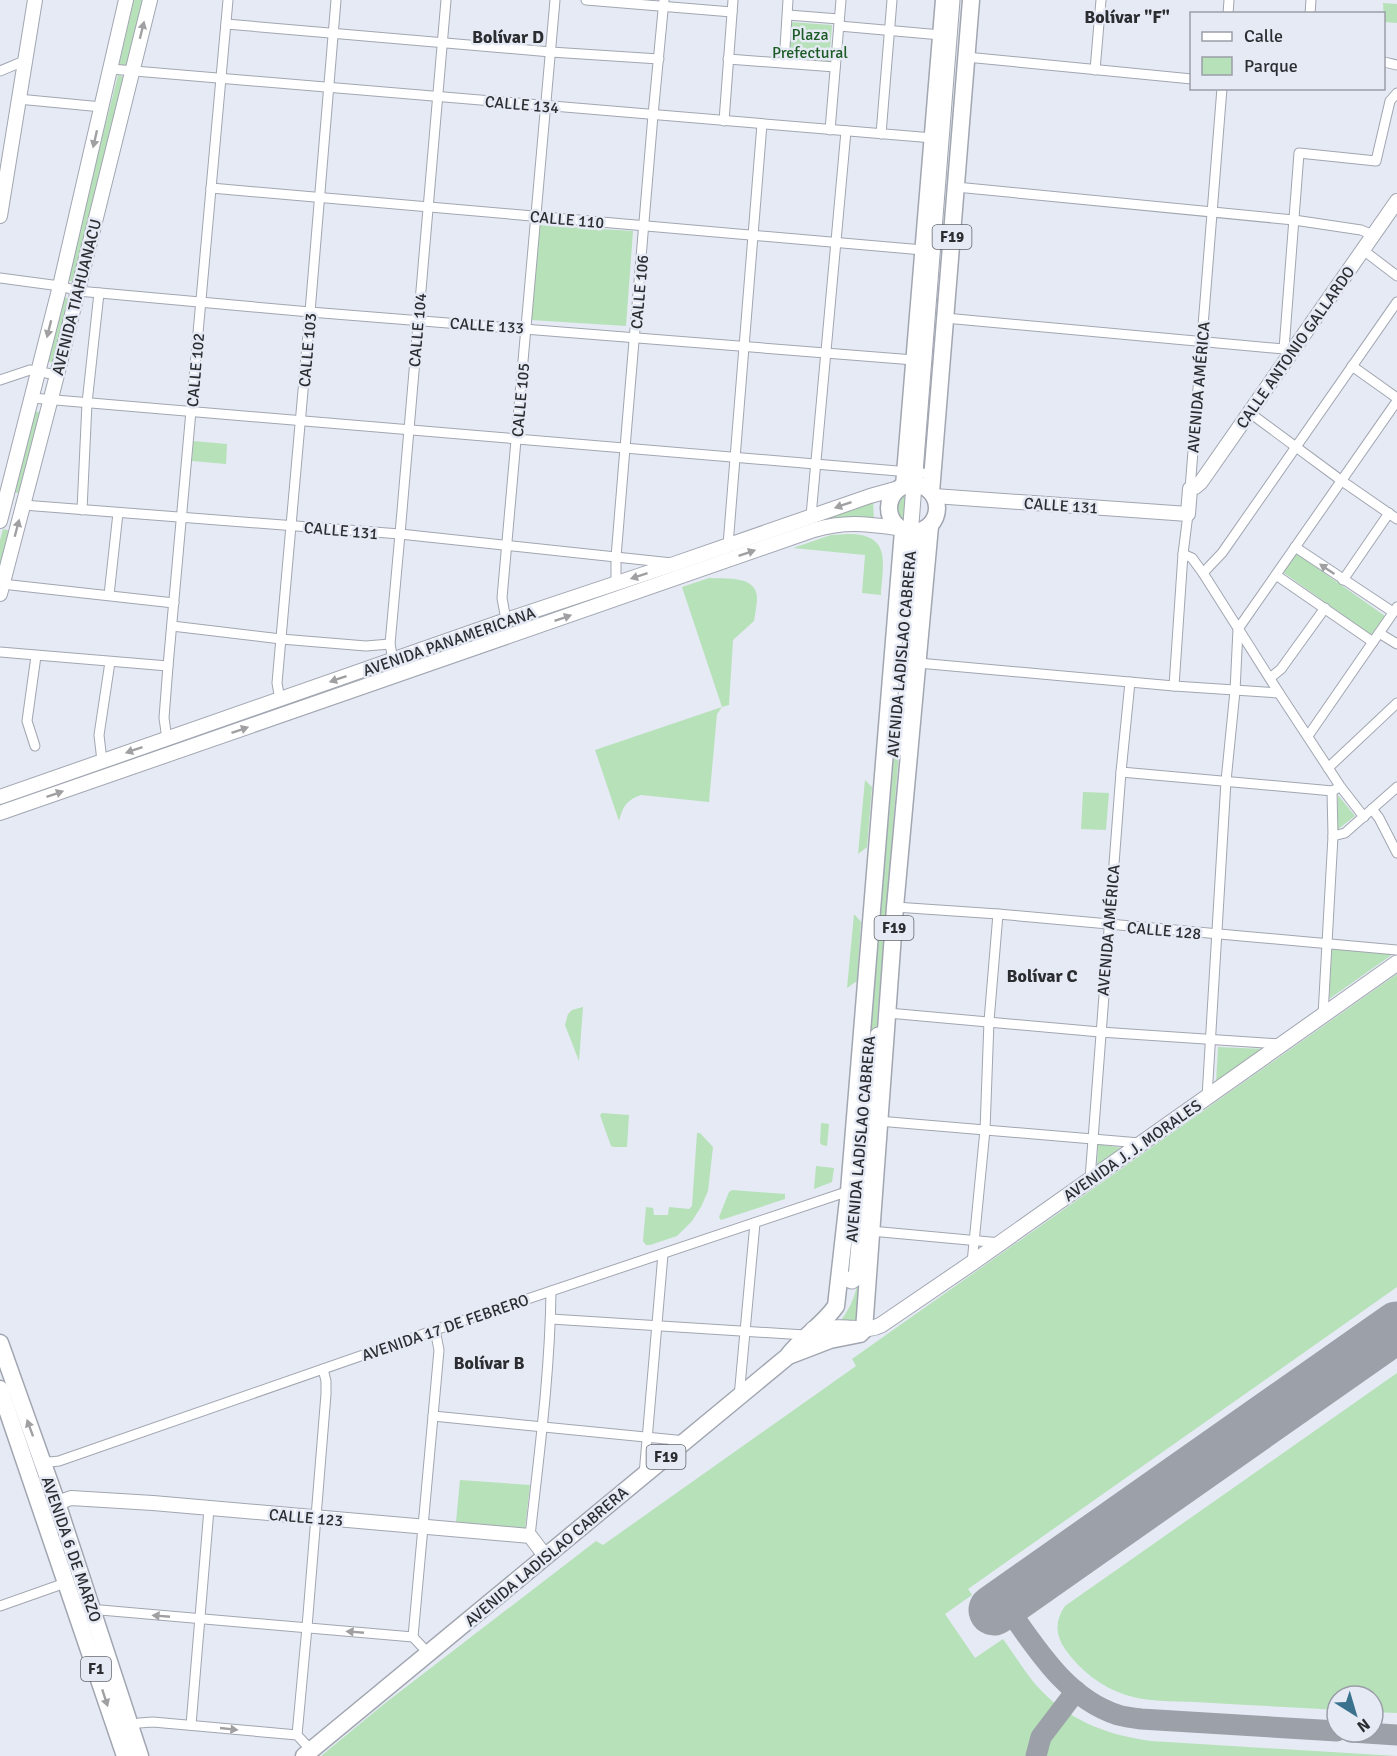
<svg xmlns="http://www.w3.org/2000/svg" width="1397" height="1756" font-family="Signika,sans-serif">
  <rect width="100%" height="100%" fill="#e5eaf5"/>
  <g fill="#b7e1b8">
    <polygon points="134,0 144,0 129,67 119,65"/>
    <polygon points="1383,3 1397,4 1397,23 1384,22"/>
    <polygon points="790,22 832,25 829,63 788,61"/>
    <polygon points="118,75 127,78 75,282 66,280"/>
    <polygon points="538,225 633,231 626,326 531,320"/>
    <polygon points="63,297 72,299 56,363 46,361"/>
    <polygon points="32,410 42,413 21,494 11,491"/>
    <polygon points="193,441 227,444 226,464 192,461"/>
    <path d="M910,493L908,524C892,517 893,498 910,493Z"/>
    <polygon points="873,500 874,520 857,518 0,809 0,804"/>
    <polygon points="3,529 12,531 0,578 0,540"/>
    <path d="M848,534C892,534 883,563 881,595L862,593L865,555L793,548L831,535Z"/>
    <polygon points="1293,551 1385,616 1371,635 1280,570"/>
    <polygon points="911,553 915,554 877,1024 854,1279 850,1279"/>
    <path d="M709,578C724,579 756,575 757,597C757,605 755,614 754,621L733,640L729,705L722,707L717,714L709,802L641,795C626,800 623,807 619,821L595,750L722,707L682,587Z"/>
    <polygon points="865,780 872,787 867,847 858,854"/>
    <polygon points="1083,792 1109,793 1106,830 1081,829"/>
    <polygon points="1338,795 1355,816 1337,830"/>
    <polygon points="854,914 861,922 857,981 847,988"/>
    <polygon points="1332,948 1393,954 1329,999"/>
    <path d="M1397,974V1287L968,1589L972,1595L945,1614L975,1658L1003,1639C1014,1654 1024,1671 1036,1685C1067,1720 1106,1735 1151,1741L1397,1756H321L384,1704L596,1541L603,1545L856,1366L852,1359Z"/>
    <polygon points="583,1007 579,1061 565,1025 568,1014 572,1010"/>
    <polygon points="1218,1047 1264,1049 1216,1083"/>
    <polygon points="602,1113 629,1115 627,1147 614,1147 611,1146 600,1115"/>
    <polygon points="821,1123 829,1124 827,1146 822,1145 820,1143"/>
    <polygon points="697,1133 700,1133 713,1147 708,1191 701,1207 692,1221 677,1236 650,1245 646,1245 643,1241 646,1207 653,1208 654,1215 668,1215 669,1207 689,1209 692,1206"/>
    <polygon points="1098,1144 1123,1148 1097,1167"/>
    <polygon points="816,1166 834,1168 832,1182 814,1189"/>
    <polygon points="732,1190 785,1194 785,1199 721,1220 719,1217 729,1192"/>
    <path d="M859,1274V1315L856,1323H839C851,1308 857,1292 859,1274Z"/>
    <path d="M1397,1373V1713L1373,1712V1696H1337V1710C1290,1707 1242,1705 1195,1702C1173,1701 1147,1702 1126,1695C1101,1687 1080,1670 1065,1649C1055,1635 1055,1620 1065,1606Z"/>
    <polygon points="460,1480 530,1485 525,1528 456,1522"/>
  </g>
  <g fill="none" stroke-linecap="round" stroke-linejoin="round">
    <g stroke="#9ca0a8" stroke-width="21">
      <path d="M1004,1603C1035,1646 1065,1698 1118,1715C1125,1717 1133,1718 1141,1719L1337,1731"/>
      <polyline points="1351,1732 1397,1735"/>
      <polyline points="1036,1756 1041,1737 1076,1691"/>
    </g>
    <polyline stroke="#9ca0a8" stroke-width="51" points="994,1610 1397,1327"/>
    <defs>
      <g id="street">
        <polyline points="586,0 732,12"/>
        <polyline points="1228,14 1229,0"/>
        <polyline points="1310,14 1311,0"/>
        <polyline points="788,15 839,19"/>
        <polyline points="226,24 551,52 659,59"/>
        <polyline points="839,26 941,35"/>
        <polyline points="966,57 1192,79"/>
        <polyline points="728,59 835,67"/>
        <polyline points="1384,62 1397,65"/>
        <polyline points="784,63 788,0"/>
        <polyline points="111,69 933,138"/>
        <polyline points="1095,70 1101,0"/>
        <polyline points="0,71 24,61"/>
        <polyline points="18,99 102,107"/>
        <polyline points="724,121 733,0"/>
        <polyline points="830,130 841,0"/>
        <polyline points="881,134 892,0"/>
        <polyline points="956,187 1294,220 1361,230 1373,235"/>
        <polyline points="211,188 923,250"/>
        <polyline points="1363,250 1397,276"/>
        <polyline points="0,278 60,286 78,291 310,312 914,360"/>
        <polyline points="945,318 1284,349 1292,353"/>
        <polyline points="1284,349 1299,153 1376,161 1390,101 1397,93"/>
        <polyline points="1352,366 1397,398"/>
        <polyline points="0,380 30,370 57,375"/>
        <polyline points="32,398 933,474"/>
        <polyline points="1250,413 1342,481 1397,519"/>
        <polyline points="1190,489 1222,88"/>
        <polyline points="23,505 400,534 672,563"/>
        <polyline points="82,510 87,403 99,293"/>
        <polyline points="811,516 846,131"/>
        <polyline points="728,545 762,124"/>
        <polyline points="1295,547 1393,612"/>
        <polyline points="1183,554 1192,558 1203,573 1279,693 1340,786 1364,817"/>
        <polyline points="1203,573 1222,553 1397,302"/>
        <polyline points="1276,575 1373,642"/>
        <polyline points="1343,580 1389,513"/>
        <polyline points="616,583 616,557 625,448 653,115 664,0"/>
        <polyline points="2,584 174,603"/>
        <polyline points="109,595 118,513"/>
        <polyline points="506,620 502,598 555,0"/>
        <polyline points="172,626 281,639 366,646 390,644"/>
        <polyline points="1379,633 1397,644"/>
        <polyline points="0,652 168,666"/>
        <polyline points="393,660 390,644 400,534 446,0"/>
        <polyline points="918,663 1174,686 1279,693"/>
        <polyline points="1270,678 1281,669 1325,608"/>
        <polyline points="1174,686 1183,554 1188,514"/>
        <polyline points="280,700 277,683 310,312 336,0"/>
        <polyline points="1308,736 1397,607"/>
        <polyline points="167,739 164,718 168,666 228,0"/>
        <polyline points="35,746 27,721 36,656"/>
        <polyline points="102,761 99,735 110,662"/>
        <polyline points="1328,768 1397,703"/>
        <polyline points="1121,772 1322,790 1332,791 1336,789"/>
        <polyline points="1372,809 1379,818 1397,853"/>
        <polyline points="1333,836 1345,833 1397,787"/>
        <polyline points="895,907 998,914 1397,950"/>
        <polyline points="888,1013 1100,1032 1280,1044"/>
        <polyline points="1323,1015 1333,836 1332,791"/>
        <polyline points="1207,1097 1226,781 1235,691 1238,629 1397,401"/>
        <polyline points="878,1121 1140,1143"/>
        <polyline points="1090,1179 1121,772 1130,682"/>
        <polyline points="871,1231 1001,1243"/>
        <polyline points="972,1263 985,1130 989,1021 998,914"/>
        <polyline points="551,1319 805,1335"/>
        <polyline points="739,1397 755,1223"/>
        <polyline points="433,1416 686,1441"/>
        <polyline points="41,1459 50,1462 59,1461 435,1330 849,1191"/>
        <polyline points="644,1475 663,1254"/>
        <path d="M530,1536C539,1455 550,1373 551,1291"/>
        <polyline points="0,1606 68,1582"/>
        <polyline points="89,1609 413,1637 428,1653"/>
        <polyline points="413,1637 439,1350 435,1330"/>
        <polyline points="191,1725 209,1509"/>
        <polyline points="130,1726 139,1723 153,1722 297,1735 311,1750"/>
        <polyline points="297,1735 307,1627 326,1394 326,1381 323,1369"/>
      </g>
      <g id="secondary">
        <polyline points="0,216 35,0"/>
        <polyline points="934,496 1188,514 1190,489 1195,487 1201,482 1397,201"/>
        <polyline points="0,521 60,286 126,0"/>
        <polyline points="0,594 57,375 150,0"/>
        <polyline points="0,797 506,620 677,563 870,496 899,488"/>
        <path d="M0,813L814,530C845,521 866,524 897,528"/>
        <polyline points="57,1503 71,1498 153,1503 530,1536 546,1557"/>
      </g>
      <g id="primary">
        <polyline points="909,549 952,0"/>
        <polyline points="902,748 919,535"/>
        <polyline points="847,1279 852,1281 856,1278 878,1035"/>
        <path d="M813,1329C825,1328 836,1327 848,1328C860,1328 869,1331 881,1325L972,1263L1397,963"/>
      </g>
      <g id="highway">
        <circle cx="913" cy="508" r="24"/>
        <polyline points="904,486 944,0"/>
        <polyline points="931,492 971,0"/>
        <polyline points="0,1343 57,1503 140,1756"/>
        <polyline points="791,1355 830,1340 860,1334 864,1330 895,907 930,526"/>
        <polyline points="0,1389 125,1756"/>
        <path d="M304,1756L787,1357C802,1337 822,1326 836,1306L849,1191L903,531"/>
      </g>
    </defs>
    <use href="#street" stroke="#a1a6b1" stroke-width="11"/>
    <use href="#secondary" stroke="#a1a6b1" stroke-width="16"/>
    <use href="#primary" stroke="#a1a6b1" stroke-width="17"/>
    <use href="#highway" stroke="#a1a6b1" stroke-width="19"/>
    <use href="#street" stroke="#fff" stroke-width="9"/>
    <use href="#secondary" stroke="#fff" stroke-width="14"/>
    <use href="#primary" stroke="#fff" stroke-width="15"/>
    <use href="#highway" stroke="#fff" stroke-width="16"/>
  </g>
  <defs><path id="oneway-solid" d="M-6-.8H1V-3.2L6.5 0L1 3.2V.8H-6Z" transform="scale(1.5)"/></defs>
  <g fill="#a0a0a2">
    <use href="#oneway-solid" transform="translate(142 30) rotate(-76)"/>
    <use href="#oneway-solid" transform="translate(95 139) rotate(103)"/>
    <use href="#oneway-solid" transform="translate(49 329) rotate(104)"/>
    <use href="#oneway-solid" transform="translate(843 505) rotate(161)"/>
    <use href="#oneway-solid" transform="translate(17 528) rotate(-75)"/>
    <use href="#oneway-solid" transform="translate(747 553) rotate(-19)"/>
    <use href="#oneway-solid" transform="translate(1327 569) rotate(-146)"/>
    <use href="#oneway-solid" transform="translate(639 576) rotate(162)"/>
    <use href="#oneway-solid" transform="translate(563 618) rotate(-19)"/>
    <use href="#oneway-solid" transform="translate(338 679) rotate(161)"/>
    <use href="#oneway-solid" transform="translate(240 730) rotate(-19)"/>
    <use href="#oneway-solid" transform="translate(134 750) rotate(161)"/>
    <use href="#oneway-solid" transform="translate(55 794) rotate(-19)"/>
    <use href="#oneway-solid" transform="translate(30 1428) rotate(-110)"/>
    <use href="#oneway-solid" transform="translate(161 1616) rotate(-175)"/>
    <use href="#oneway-solid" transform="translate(355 1632) rotate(-175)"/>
    <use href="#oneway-solid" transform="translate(105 1698) rotate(72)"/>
    <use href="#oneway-solid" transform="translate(229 1729) rotate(6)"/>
  </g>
  <g text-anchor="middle" stroke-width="5" stroke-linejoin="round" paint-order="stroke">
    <g fill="#e5eaf5" stroke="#63666c" stroke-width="1.5">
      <rect x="932.5" y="225" width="39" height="24" rx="4.5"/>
      <rect x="874.5" y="916" width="39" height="24" rx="4.5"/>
      <rect x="646.5" y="1445" width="39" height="24" rx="4.5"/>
      <rect x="81" y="1657" width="30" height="24" rx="4.5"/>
    </g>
    <g font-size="15" font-weight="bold" fill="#2b2d31">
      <text x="952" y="242">F19</text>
      <text x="894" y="933">F19</text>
      <text x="666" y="1462">F19</text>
      <text x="96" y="1674">F1</text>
    </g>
    <g font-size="16" fill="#1d5b26" stroke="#e5eaf5">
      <text x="810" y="40">Plaza<tspan x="810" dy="18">Prefectural</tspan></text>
    </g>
    <g font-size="16" fill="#2b2d31" stroke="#e5eaf5">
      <text transform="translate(522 104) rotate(5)" y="6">CALLE 134</text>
      <text transform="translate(567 219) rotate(5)" y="6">CALLE 110</text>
      <text transform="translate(639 292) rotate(-85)" y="6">CALLE 106</text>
      <text transform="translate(76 297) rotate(-76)" y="6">AVENIDA TIAHUANACU</text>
      <text transform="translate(487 325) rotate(4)" y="6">CALLE 133</text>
      <text transform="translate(417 330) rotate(-85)" y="6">CALLE 104</text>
      <text transform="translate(1295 347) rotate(-55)" y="6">CALLE ANTONIO GALLARDO</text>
      <text transform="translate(307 350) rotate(-85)" y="6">CALLE 103</text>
      <text transform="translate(195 370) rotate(-85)" y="6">CALLE 102</text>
      <text transform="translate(1198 387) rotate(-85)" y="6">AVENIDA AMÉRICA</text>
      <text transform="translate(520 400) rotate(-85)" y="6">CALLE 105</text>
      <text transform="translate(1061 505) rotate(4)" y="6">CALLE 131</text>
      <text transform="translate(341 530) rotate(5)" y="6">CALLE 131</text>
      <text transform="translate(449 641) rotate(-19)" y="6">AVENIDA PANAMERICANA</text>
      <text transform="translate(901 654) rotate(-85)" y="6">AVENIDA LADISLAO CABRERA</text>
      <text transform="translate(1108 930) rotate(-85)" y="6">AVENIDA AMÉRICA</text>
      <text transform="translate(1164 930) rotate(5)" y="6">CALLE 128</text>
      <text transform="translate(860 1139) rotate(-85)" y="6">AVENIDA LADISLAO CABRERA</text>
      <text transform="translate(1132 1150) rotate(-35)" y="6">AVENIDA J. J. MORALES</text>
      <text transform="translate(445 1327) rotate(-19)" y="6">AVENIDA 17 DE FEBRERO</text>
      <text transform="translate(306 1517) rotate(5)" y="6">CALLE 123</text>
      <text transform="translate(72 1549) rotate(71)" y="6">AVENIDA 6 DE MARZO</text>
      <text transform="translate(546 1556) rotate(-40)" y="6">AVENIDA LADISLAO CABRERA</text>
    </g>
    <g font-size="18" font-weight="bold" fill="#2b2d31" stroke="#e5eaf5">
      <text x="1127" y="23">Bolívar "F"</text>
      <text x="508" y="43">Bolívar D</text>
      <text x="1042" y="982">Bolívar C</text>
      <text x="489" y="1369">Bolívar B</text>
    </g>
  </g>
  <rect x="1190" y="12" width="195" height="78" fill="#e5eaf5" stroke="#9b9ea7" stroke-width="1.5"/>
  <rect x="1202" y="32" width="30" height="9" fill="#ffffff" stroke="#9b9ea7" stroke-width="1.5"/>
  <text x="1244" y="42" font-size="18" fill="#2b2d31">Calle</text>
  <rect x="1202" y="57" width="30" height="18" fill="#b7e1b8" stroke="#9b9ea7" stroke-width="1.5"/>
  <text x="1244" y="72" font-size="18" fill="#2b2d31">Parque</text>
  <g transform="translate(1355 1714) rotate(143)"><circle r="28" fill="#e5eaf5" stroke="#9b9ea7" stroke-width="1.5"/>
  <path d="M0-4.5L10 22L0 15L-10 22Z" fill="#3a728d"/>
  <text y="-9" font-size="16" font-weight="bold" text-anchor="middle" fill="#2b2d31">N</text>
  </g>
</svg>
